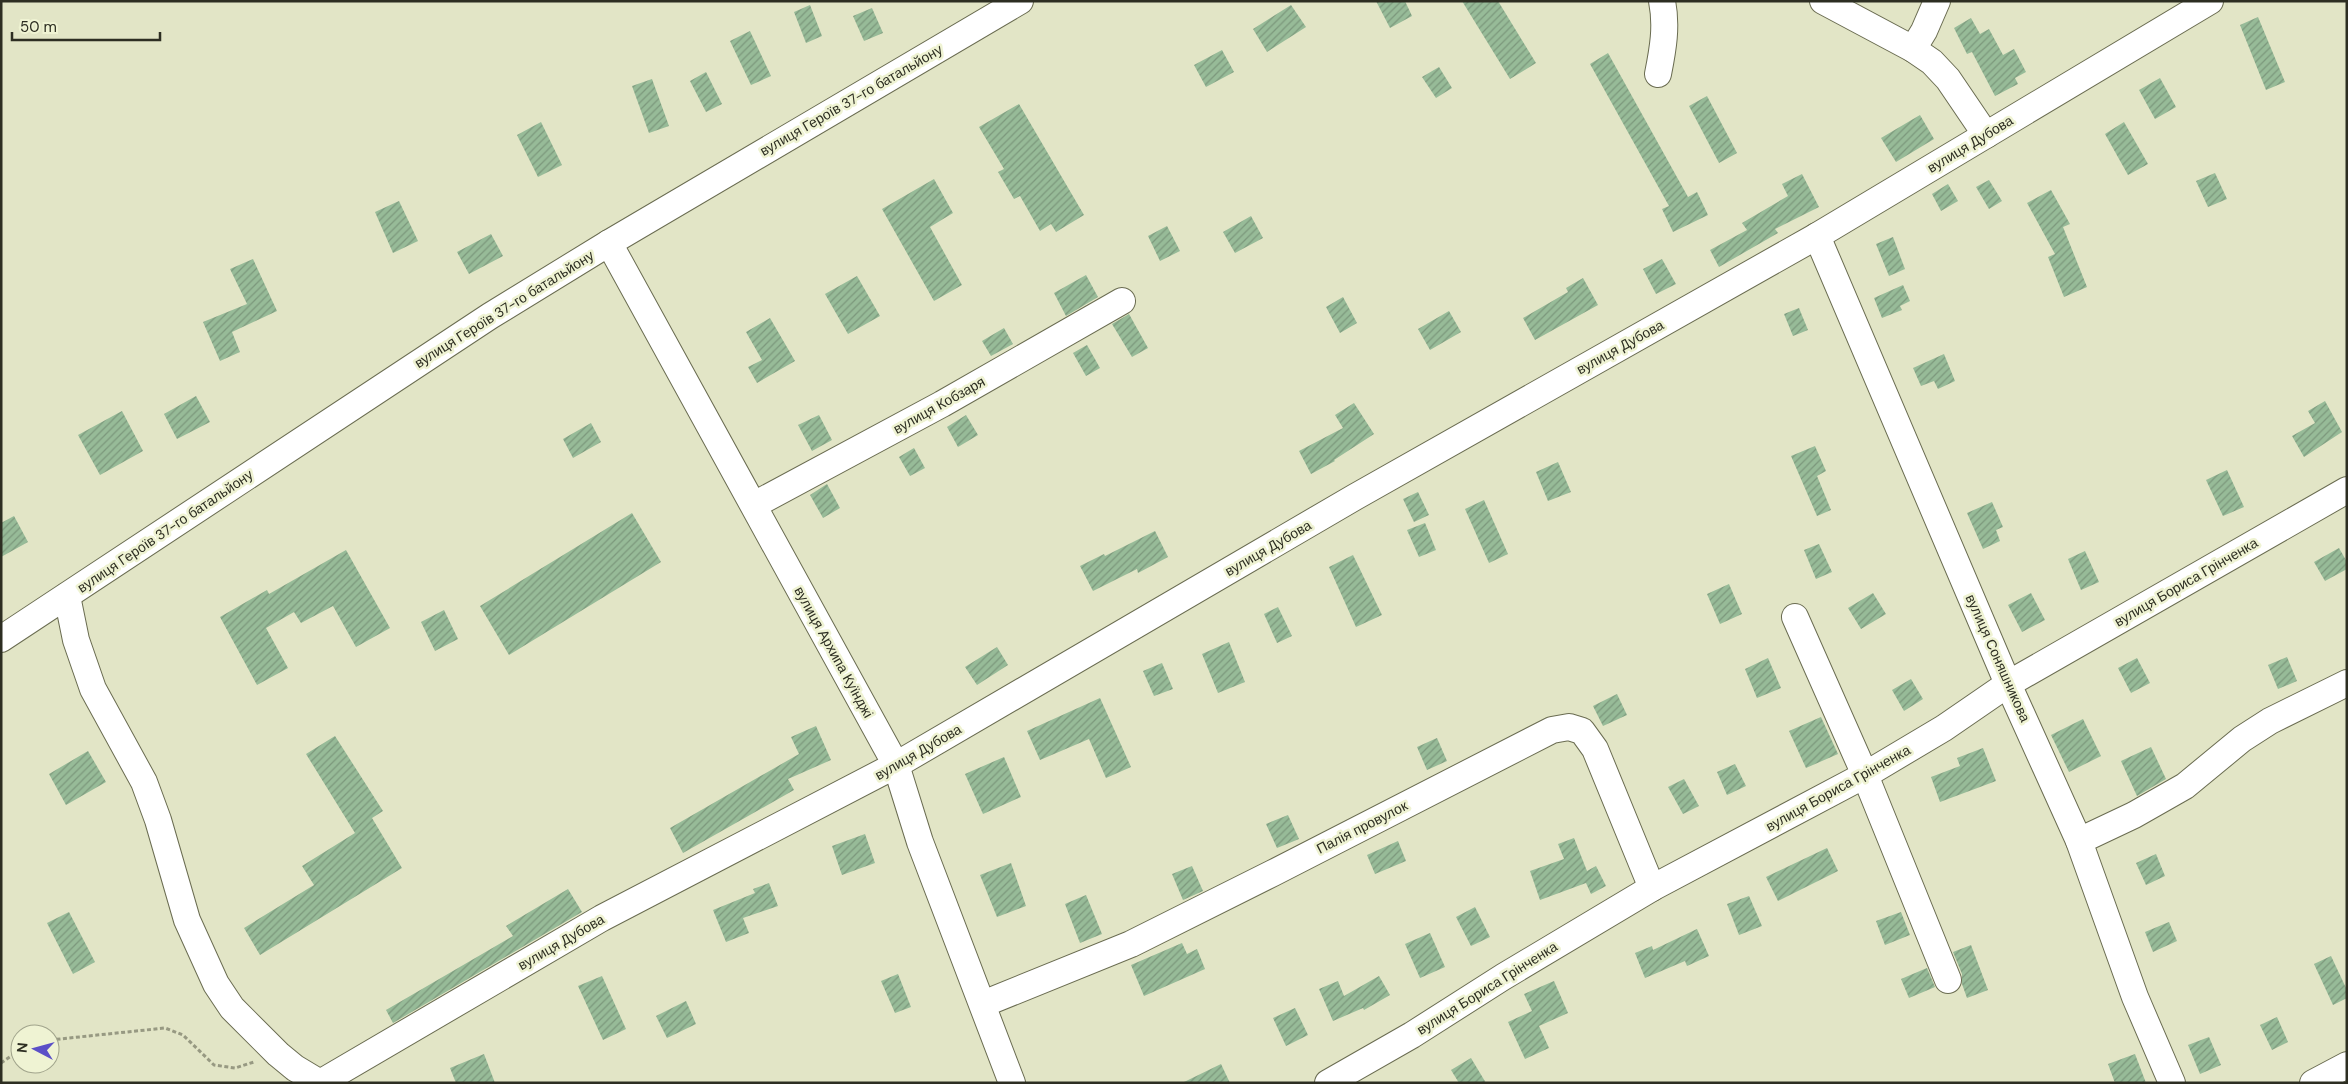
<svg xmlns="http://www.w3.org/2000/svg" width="2348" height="1084" font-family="'DM Sans',sans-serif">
  <defs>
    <pattern id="building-hatch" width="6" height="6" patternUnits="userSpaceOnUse" patternTransform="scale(1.25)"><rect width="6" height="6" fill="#97bb98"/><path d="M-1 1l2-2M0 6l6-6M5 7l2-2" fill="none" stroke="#7c987c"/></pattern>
  </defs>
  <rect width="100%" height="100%" fill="#e2e5c6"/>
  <g fill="url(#building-hatch)">
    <polygon points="1376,1 1405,1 1412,16 1390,28"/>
    <polygon points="1462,1 1498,1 1536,63 1510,79"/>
    <polygon points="810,5 822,36 806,43 794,12"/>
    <polygon points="1291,5 1306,27 1267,52 1253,29"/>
    <polygon points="872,8 883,33 864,41 853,16"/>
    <polygon points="2258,17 2285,82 2266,90 2240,25"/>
    <polygon points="1971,18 1980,34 1989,29 2003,55 2014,49 2026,72 2015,78 2018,84 1995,96 1972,52 1967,54 1954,28"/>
    <polygon points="750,31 771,76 751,85 730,41"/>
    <polygon points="1222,50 1234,72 1206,87 1194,65"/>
    <polygon points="1608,53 1688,197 1697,192 1708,215 1673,232 1662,209 1669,206 1590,64"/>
    <polygon points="1439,67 1452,88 1436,98 1422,77"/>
    <polygon points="706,72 722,104 706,112 690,81"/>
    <polygon points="2160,78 2176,107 2155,119 2139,90"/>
    <polygon points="652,79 669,126 649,133 632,86"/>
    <polygon points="1707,96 1737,153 1719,163 1689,106"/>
    <polygon points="1019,104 1084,215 1056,232 1051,224 1040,231 1020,196 1014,199 998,172 1004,169 979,127"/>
    <polygon points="1920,115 1934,139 1896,162 1881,138"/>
    <polygon points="541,122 562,165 538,177 517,135"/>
    <polygon points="2124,122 2148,164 2128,175 2105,134"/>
    <polygon points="2215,173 2227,199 2208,207 2196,181"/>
    <polygon points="1802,174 1819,207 1775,229 1778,233 1719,267 1710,250 1747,230 1742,223 1788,196 1782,184"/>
    <polygon points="934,179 953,213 930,227 962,285 934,301 882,209"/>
    <polygon points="1989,180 2002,201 1989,209 1976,187"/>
    <polygon points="1948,184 1958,201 1941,211 1932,194"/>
    <polygon points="2051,190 2070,224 2063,227 2087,287 2064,297 2048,257 2055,254 2027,203"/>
    <polygon points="399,201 418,241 393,253 375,212"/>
    <polygon points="1251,216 1263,238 1235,253 1223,232"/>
    <polygon points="1167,226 1180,251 1160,261 1148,236"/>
    <polygon points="491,234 503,256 469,274 457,252"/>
    <polygon points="1893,237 1905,269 1889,276 1876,244"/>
    <polygon points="253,259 277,311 232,332 240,352 220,361 203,322 247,304 230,269"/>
    <polygon points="1662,259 1676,284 1656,294 1643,269"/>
    <polygon points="1086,275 1098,297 1066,316 1054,293"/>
    <polygon points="857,276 880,316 848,334 825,294"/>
    <polygon points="1583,278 1598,305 1535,340 1523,318 1568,292 1566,288"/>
    <polygon points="1903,285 1910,301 1900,306 1902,310 1882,318 1874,298"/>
    <polygon points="1343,297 1357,323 1340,333 1326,307"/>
    <polygon points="1799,308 1808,330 1793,336 1784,314"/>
    <polygon points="1449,311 1461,332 1430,350 1418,329"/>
    <polygon points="1129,314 1148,348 1132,357 1112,324"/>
    <polygon points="770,318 795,361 757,383 748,367 762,360 746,332"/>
    <polygon points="1004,328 1013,344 991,356 982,341"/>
    <polygon points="1087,345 1100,368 1086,376 1073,353"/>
    <polygon points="1944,354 1955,381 1938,389 1934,381 1921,386 1913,368"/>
    <polygon points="196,396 210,422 177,439 164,414"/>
    <polygon points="2325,401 2342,432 2304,457 2292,436 2315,423 2308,411"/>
    <polygon points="1354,403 1374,434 1334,460 1335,461 1311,474 1299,451 1343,428 1335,415"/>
    <polygon points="122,411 143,451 100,475 78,435"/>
    <polygon points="819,415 832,440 812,451 798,425"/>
    <polygon points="966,415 978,435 958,447 947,427"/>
    <polygon points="591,423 601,442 573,458 563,439"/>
    <polygon points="1815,446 1826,471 1817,476 1831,510 1817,516 1791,456"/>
    <polygon points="914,448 925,468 910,476 899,457"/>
    <polygon points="1558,462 1571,492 1548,501 1536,472"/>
    <polygon points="2227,470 2244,507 2223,516 2206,480"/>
    <polygon points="827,484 840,508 823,518 810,495"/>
    <polygon points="1418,492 1429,515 1414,522 1403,499"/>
    <polygon points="1484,500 1508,554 1489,563 1465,509"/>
    <polygon points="1992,502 2003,527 1996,530 2000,541 1983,549 1967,513"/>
    <polygon points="632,513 661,562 509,655 480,606"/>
    <polygon points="14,516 28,542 1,557 1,523"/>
    <polygon points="1425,523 1436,550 1419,557 1407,530"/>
    <polygon points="1155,531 1168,557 1138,573 1137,569 1093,591 1080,566 1104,554 1105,556"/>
    <polygon points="1819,544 1832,572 1816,579 1804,550"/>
    <polygon points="2339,548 2347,562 2347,569 2325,581 2314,562"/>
    <polygon points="346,550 390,628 356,647 333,606 301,623 294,612 266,628 288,668 257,685 220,617 267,590 269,594"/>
    <polygon points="2085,551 2099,582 2081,590 2068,559"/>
    <polygon points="1353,555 1382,615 1356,627 1329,567"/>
    <polygon points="1729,584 1742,614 1720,624 1707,594"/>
    <polygon points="1873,593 1886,614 1861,629 1848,608"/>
    <polygon points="2031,593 2045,620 2022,632 2008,605"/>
    <polygon points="1278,607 1292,636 1277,643 1264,614"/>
    <polygon points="444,610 458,639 435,651 421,622"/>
    <polygon points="1229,642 1245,682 1218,693 1202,654"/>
    <polygon points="997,647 1008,665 977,685 965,667"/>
    <polygon points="2287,657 2297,681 2278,689 2268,665"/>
    <polygon points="1768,658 1781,688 1757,698 1745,669"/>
    <polygon points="2137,658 2150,683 2131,693 2118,668"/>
    <polygon points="1162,663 1173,689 1154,696 1143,671"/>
    <polygon points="1911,679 1923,699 1904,711 1892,690"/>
    <polygon points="1617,694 1627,715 1603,726 1593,706"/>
    <polygon points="1100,698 1131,767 1106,778 1089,739 1040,760 1027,731"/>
    <polygon points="1821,717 1838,754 1806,768 1789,731"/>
    <polygon points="2083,719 2101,756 2069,772 2051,735"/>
    <polygon points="816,726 831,760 788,779 794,790 683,853 670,828 799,754 791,737"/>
    <polygon points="335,736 383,811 372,818 402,868 260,955 244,928 314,885 302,866 355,833 306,754"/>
    <polygon points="1437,738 1447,761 1427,770 1417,747"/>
    <polygon points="2151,747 2166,779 2137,796 2121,761"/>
    <polygon points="1983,748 1996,781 1940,802 1931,777 1960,766 1957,758"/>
    <polygon points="88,751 106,782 66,805 49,774"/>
    <polygon points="1004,757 1021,797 983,814 965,774"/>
    <polygon points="1735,764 1746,786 1727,795 1717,772"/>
    <polygon points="1684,779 1699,806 1683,814 1668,787"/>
    <polygon points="1288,815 1299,839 1277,848 1266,824"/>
    <polygon points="865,834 875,863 842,875 832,846"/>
    <polygon points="1574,838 1587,871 1596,866 1606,886 1591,894 1586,883 1540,900 1530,871 1564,859 1558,844"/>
    <polygon points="1398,841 1406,861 1375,874 1367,855"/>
    <polygon points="1827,848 1838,871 1778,901 1766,877"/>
    <polygon points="2156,854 2165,876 2146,885 2136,863"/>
    <polygon points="1011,863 1026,906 997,917 980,875"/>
    <polygon points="1192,866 1203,891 1183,900 1172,874"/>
    <polygon points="769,883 778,906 743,918 749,933 726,942 713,910 755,893 753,889"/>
    <polygon points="568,889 582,912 393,1023 386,1010 513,936 506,926"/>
    <polygon points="1086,895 1102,934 1080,943 1065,904"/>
    <polygon points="1749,896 1762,926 1739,935 1727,904"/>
    <polygon points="1475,907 1490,937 1471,946 1456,917"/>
    <polygon points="69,912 95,962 73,974 47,923"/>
    <polygon points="1901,912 1910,935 1885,945 1876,921"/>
    <polygon points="2169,922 2177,941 2153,952 2145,932"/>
    <polygon points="1697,929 1709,956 1687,966 1685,961 1645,978 1635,953 1652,946 1653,950"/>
    <polygon points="1430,933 1445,967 1420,978 1405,944"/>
    <polygon points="1182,943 1187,954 1197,949 1205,969 1144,996 1131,965"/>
    <polygon points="1971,945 1988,990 1967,998 1962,984 1962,974 1953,952"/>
    <polygon points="2331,956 2347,990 2347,998 2333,1005 2314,964"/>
    <polygon points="1927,968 1935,987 1909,998 1901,979"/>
    <polygon points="898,974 911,1007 895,1013 881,981"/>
    <polygon points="602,976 626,1029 603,1040 578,986"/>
    <polygon points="1379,976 1390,995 1364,1010 1363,1008 1333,1021 1319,989 1338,981 1344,996"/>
    <polygon points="1554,981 1568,1013 1539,1026 1549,1048 1525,1059 1508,1022 1532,1011 1524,994"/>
    <polygon points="686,1001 696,1024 667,1038 656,1016"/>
    <polygon points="1295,1008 1308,1035 1286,1046 1273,1018"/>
    <polygon points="2277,1017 2288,1042 2272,1050 2260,1025"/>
    <polygon points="2209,1037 2221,1065 2200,1074 2188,1045"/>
    <polygon points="484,1054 495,1083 456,1083 450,1068"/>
    <polygon points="2135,1054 2146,1083 2115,1083 2108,1064"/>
    <polygon points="1471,1058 1486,1083 1459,1083 1451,1070"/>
    <polygon points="1221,1064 1230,1083 1182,1083"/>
  </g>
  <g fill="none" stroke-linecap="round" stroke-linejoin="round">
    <defs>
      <g id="minor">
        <polyline points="1823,1 1913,49 1932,62 1948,79 1986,135"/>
        <polyline points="1913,49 1924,31 1937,1"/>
        <path d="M1658,74C1663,49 1667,26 1662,1"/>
        <polyline points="1817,236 2008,684 2079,841 2135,997 2172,1083"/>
        <polyline points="609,243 896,765 920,842 1012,1083"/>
        <polyline points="754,505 942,404 1122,301"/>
        <polyline points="67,596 76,640 93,689 144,782 158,820 187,920 216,984 232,1008 278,1054 295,1068 320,1083"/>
        <polyline points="1795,617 1865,775 1948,980"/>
        <polyline points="1,639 490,316 609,243 1020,1"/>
        <polyline points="2079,841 2134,815 2185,786 2242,739 2270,721 2347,683"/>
        <polyline points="983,1004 1131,944 1273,873 1552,730 1569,727 1582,731 1595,749 1652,888"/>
        <polyline points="320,1083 602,918 896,765 1355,497 1817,236 2210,1"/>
        <polyline points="1328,1083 1412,1035 1503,977 1652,888 1865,775 1944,728 2008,684 2347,490"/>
        <polyline points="2313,1083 2347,1065"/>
      </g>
    </defs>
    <use href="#minor" stroke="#6a6c51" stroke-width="28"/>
    <g stroke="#979982" stroke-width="3" stroke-dasharray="4 2.5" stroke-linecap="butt">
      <polyline points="50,1040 165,1028 183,1035 214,1065 235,1068 254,1062"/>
      <polyline points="1,1063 20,1050"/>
    </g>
    <use href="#minor" stroke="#fff" stroke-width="26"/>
  </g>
  <g text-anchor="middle" stroke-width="5" stroke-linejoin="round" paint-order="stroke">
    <g font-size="14" fill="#2d2e22" stroke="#eff3d3">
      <text transform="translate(851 100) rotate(-30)" y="5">вулиця Героїв 37-го батальйону</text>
      <text transform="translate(1970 144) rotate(-31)" y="5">вулиця Дубова</text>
      <text transform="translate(504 309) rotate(-32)" y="5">вулиця Героїв 37-го батальйону</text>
      <text transform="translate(1620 347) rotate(-29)" y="5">вулиця Дубова</text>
      <text transform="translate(939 405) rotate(-29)" y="5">вулиця Кобзаря</text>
      <text transform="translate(165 531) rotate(-34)" y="5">вулиця Героїв 37-го батальйону</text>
      <text transform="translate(1268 548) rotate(-30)" y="5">вулиця Дубова</text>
      <text transform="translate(2186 582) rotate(-30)" y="5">вулиця Бориса Грінченка</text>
      <text transform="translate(834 652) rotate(61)" y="5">вулиця Архипа Куїнджі</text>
      <text transform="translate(1998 658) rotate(66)" y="5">вулиця Соняшникова</text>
      <text transform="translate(918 752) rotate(-30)" y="5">вулиця Дубова</text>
      <text transform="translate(1838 788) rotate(-29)" y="5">вулиця Бориса Грінченка</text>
      <text transform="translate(1362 827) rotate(-27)" y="5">Палія провулок</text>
      <text transform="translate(561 942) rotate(-30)" y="5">вулиця Дубова</text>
      <text transform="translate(1487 988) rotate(-32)" y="5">вулиця Бориса Грінченка</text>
    </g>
  </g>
  <rect width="2348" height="1084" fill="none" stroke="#2d2e22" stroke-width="5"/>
  <g transform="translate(35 1049) rotate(276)"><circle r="24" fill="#eff3d3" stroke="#a1a48c"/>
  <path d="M0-4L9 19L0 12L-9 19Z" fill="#5b4fc7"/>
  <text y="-8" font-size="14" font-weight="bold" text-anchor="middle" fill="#2d2e22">N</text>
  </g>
  <path d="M12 32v8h148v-8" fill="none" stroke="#2d2e22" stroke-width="2.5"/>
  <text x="20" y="32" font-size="15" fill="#2d2e22" stroke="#eff3d3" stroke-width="4" paint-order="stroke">50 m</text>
</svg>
